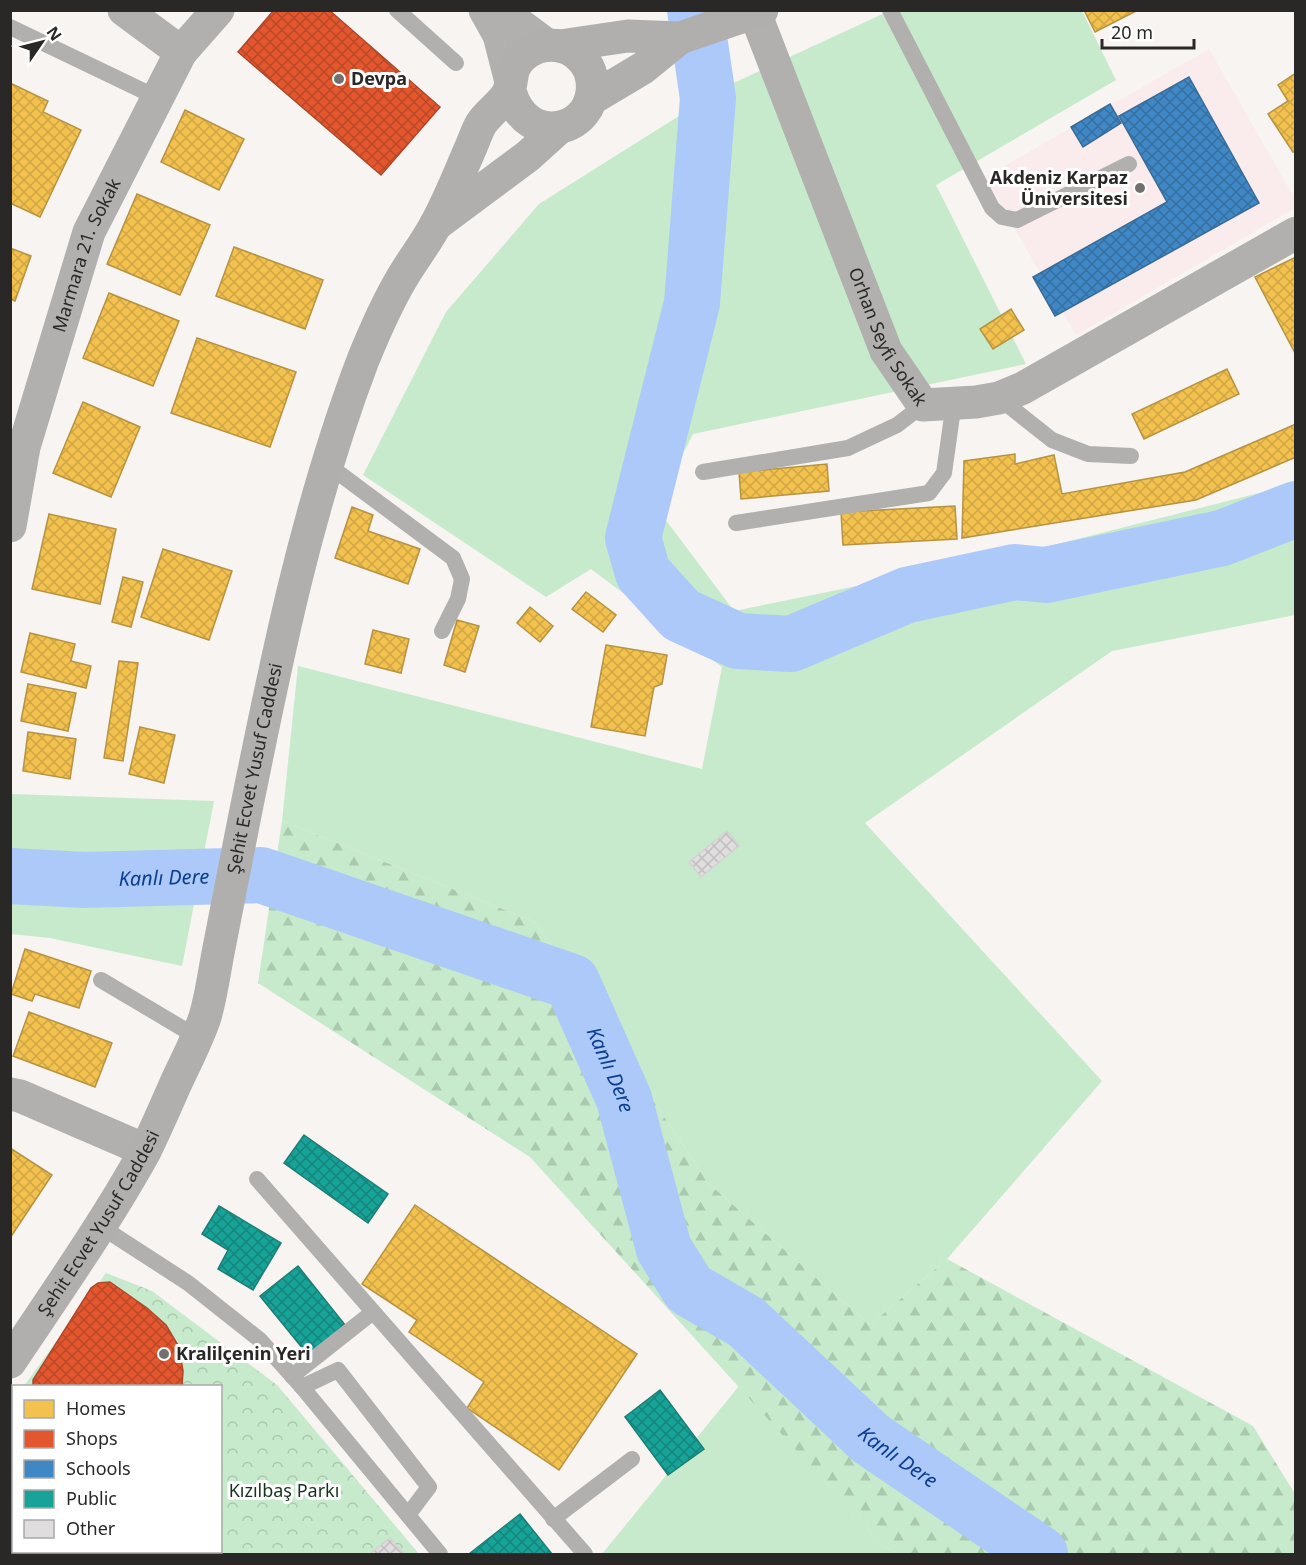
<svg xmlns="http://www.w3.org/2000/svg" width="1306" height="1565" font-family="'Noto Sans',sans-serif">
  <defs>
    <pattern id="forest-firs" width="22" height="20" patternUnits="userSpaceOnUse" patternTransform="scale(1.5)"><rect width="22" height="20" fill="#c6eacb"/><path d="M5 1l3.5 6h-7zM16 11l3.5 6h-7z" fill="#aac9ae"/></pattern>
    <pattern id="park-crowns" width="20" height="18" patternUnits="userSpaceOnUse" patternTransform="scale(1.5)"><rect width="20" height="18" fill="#c6eacb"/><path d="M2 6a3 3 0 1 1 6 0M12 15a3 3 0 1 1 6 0" fill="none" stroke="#aac9ae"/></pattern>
    <pattern id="homes-cross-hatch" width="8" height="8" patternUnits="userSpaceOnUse" patternTransform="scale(1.5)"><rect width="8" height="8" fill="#f2c14e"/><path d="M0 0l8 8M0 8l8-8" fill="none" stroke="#d0a644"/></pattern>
    <pattern id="shops-cross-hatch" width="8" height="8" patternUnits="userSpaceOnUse" patternTransform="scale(1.5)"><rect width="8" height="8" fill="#e4572e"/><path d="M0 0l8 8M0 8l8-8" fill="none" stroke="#b94827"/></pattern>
    <pattern id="schools-cross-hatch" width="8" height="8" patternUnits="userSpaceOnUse" patternTransform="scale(1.5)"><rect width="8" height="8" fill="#3f88c5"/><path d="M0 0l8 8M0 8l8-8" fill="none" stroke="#356fa0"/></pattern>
    <pattern id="public-cross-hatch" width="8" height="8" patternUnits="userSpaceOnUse" patternTransform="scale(1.5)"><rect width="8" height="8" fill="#17a398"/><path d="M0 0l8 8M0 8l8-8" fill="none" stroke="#15857c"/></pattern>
    <pattern id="building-cross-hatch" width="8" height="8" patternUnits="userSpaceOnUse" patternTransform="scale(1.5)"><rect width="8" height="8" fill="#dfdddd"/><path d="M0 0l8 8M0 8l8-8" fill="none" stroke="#c0bebe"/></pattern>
  </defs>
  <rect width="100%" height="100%" fill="#f7f4f1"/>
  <polygon fill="#faebed" points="1209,49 1295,199 1295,208 1076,335 985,177"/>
  <g fill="#c6eacb">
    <polygon points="889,11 1082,11 1116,80 936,185 1026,364 693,434 656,507 734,611 1034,550 1295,484 1295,615 1112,651 865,823 1102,1081 947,1259 870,1325 708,1183 535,922 282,821 298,666 702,769 722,667 591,569 546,597 363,475 446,312 539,204 725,87"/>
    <polygon points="11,794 214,801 182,966 50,938 11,934"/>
    <polygon points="739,1386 884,1547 900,1554 602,1554"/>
  </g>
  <polygon fill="url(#forest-firs)" points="282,821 535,922 708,1183 870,1325 947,1259 1253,1426 1295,1494 1295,1554 900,1554 884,1547 530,1157 258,983"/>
  <polygon fill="url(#park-crowns)" points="106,1273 152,1291 277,1385 419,1554 11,1554 10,1405 13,1401 14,1552 220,1552 220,1386 24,1386"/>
  <g fill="url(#homes-cross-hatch)" stroke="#b69342" stroke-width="1.5">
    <polygon points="1084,10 1138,10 1095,32"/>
    <polygon points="1296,73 1296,151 1293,152 1268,114 1288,101 1278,85"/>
    <polygon points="10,83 48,101 43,112 81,130 40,217 10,203"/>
    <polygon points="185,110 244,139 219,190 161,162"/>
    <polygon points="137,194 210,225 180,295 107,264"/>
    <polygon points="234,247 323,280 305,329 216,296"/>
    <polygon points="10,248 31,256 15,301 10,299"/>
    <polygon points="1296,257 1296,355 1255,277"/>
    <polygon points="109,293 179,321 153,386 83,358"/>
    <polygon points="1011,309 1024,330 993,349 980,329"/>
    <polygon points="197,338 296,372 270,447 171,413"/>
    <polygon points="1227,369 1239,394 1144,439 1132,414"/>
    <polygon points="83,402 140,427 111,497 53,473"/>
    <polygon points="1296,424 1296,457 1196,500 962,538 964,461 1015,454 1015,464 1054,455 1062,494 1185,472"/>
    <polygon points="827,464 829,491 741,499 739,472"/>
    <polygon points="955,506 957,539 843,545 841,512"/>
    <polygon points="352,507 373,515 368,531 420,549 408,584 335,558"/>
    <polygon points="49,514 116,529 100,604 32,589"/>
    <polygon points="163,549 232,571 209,640 141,617"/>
    <polygon points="123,577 143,582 131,627 112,622"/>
    <polygon points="586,592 616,615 603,632 572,609"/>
    <polygon points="530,607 553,626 540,642 517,623"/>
    <polygon points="457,620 479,626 465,672 444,665"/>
    <polygon points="373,630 409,639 401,673 365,664"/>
    <polygon points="30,633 75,644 71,661 91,666 86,688 21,672"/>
    <polygon points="606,645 667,655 662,684 654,687 645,736 591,727"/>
    <polygon points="119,661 138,663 123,761 104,758"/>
    <polygon points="28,684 76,693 68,731 21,721"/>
    <polygon points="140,727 175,735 164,783 129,774"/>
    <polygon points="28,732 76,739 70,779 23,771"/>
    <polygon points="25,949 91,971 79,1008 35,994 32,1001 11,994"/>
    <polygon points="29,1012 112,1043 95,1087 13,1056"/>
    <polygon points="10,1148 52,1175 12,1235 10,1233"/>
    <polygon points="415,1205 637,1354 559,1470 467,1408 484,1382 409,1332 417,1320 362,1284"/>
  </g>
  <g fill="url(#shops-cross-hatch)" stroke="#ac492c" stroke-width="1.5">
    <polygon points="274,10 329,10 440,107 381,175 238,52"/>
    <polygon points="110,1282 147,1308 166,1325 179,1347 183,1371 182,1386 33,1386 33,1380 91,1288 98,1283"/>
  </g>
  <g fill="url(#schools-cross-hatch)" stroke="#396b96" stroke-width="1.5">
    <polygon points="1189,77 1259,203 1055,316 1033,277 1167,202 1119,116"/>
    <polygon points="1110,104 1121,123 1083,147 1071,127"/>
  </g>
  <g fill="url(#public-cross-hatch)" stroke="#1d7e76" stroke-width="1.5">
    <polygon points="304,1135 388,1194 368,1223 284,1163"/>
    <polygon points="219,1206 281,1243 253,1290 218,1269 228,1250 202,1234"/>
    <polygon points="298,1266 345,1325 308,1355 260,1296"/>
    <polygon points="660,1390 704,1449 668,1475 625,1417"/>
    <polygon points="520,1514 552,1554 469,1554"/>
  </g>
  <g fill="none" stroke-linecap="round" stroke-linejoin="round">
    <g stroke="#acc9f9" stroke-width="56">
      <polyline points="695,10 708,98 692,303 633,538 643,573 681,615 738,641 791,644 907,595 1015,572 1046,575 1222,538 1296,509"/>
      <path id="s1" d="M10,876L85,880L261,875L572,982L624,1099L664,1249L689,1289L746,1322L871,1439L1040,1554"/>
    </g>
  </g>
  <g fill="url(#building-cross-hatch)" stroke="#d4d2d2" stroke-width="1.5">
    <polygon points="727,831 739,846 701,877 689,862"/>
    <polygon points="390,1538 404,1554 370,1554"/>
  </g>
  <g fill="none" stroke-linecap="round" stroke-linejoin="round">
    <g stroke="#b1b0af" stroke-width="16">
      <polyline points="397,10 456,63"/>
      <polyline points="890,10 992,208 1002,217 1017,220 1129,164"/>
      <polyline points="10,27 158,98"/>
      <polyline points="999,398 1052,440 1088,454 1131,456"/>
      <polyline points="328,465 453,558 462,579 458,599 442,631"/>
      <polyline points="703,472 848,448 897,425 923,405"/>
      <polyline points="736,523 929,493 944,473 954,402"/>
      <polyline points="101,980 197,1037"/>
      <polyline points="257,1179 585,1554"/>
      <polyline points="100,1226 188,1283 260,1340 302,1387 440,1554"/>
      <polyline points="292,1376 373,1312"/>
      <polyline points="302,1387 338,1370 429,1487 408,1515"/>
      <polyline points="553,1519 632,1459"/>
    </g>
    <g stroke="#b1b0af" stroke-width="33">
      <polyline points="124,10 181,52"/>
      <polyline points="485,10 499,35 510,78"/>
      <polyline points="500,10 547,45"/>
      <path id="s2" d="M757,10L755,13L886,351L923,405L976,402L999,398L1023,388L1296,233"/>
      <path id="s3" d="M10,526L24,447L89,232L181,52L218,10"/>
      <polyline points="10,1094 20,1096 145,1150"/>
    </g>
    <g stroke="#b0afae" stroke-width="33">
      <polyline points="560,46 628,36 680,38"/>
      <polyline points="591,99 643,68 680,38 762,10"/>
      <polyline points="438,223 528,156 559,128"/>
      <path id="s4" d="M10,1362C56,1293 104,1225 144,1153C155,1131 165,1108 175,1085C185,1063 197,1041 205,1017C211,997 214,974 218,953C227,907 236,861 245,815C276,661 307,507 363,360C374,333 387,303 402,278C413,259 427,242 437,222C450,198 460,172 471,147C474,140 477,131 481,124C488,113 501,105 508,93C514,81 508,69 523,56C535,45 554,42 569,49C581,55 591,67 592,81C598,132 526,150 510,91"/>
    </g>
  </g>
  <g fill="#726f6e" stroke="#fff" stroke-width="2">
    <circle cx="339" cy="79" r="6"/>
    <circle cx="1140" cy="188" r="6"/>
    <circle cx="164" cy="1354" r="6"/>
  </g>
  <g text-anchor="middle" stroke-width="6" stroke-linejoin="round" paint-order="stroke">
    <g font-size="18" font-weight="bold" fill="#2a2827" stroke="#fff" text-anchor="start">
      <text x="351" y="85">Devpa</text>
      <text x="1128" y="184" text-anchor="end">Akdeniz Karpaz<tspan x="1128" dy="21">Üniversitesi</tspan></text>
      <text x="176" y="1360">Kralilçenin Yeri</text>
    </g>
    <g font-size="18" fill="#2a2827" stroke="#fff">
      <text dy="6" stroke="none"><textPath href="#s3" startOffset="282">Marmara 21. Sokak</textPath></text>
      <text dy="6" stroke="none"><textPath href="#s2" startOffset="354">Orhan Seyfi Sokak</textPath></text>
      <text dy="6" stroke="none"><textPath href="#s4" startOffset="651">Şehit Ecvet Yusuf Caddesi</textPath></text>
      <text dy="6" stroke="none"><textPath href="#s4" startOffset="165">Şehit Ecvet Yusuf Caddesi</textPath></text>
    </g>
    <g font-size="18" fill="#14331c" stroke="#fff">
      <text x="284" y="1497">Kızılbaş Parkı</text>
    </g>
    <g font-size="20" font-style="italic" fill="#0c3e8d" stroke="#fff">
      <text dy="7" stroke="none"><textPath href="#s1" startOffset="154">Kanlı Dere</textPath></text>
      <text dy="7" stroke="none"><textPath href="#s1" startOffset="676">Kanlı Dere</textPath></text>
      <text dy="7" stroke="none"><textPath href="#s1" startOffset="1180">Kanlı Dere</textPath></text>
    </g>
  </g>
  <rect width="1306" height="1565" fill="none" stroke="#2a2827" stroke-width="24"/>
  <rect x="12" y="1385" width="210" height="168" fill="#ffffff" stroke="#aaa9a9" stroke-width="1.5"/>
  <rect x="24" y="1400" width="30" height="18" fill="#f2c14e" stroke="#aaa9a9" stroke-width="1.5"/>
  <text x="66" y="1415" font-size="18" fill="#2a2827">Homes</text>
  <rect x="24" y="1430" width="30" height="18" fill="#e4572e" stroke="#aaa9a9" stroke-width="1.5"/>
  <text x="66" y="1445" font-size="18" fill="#2a2827">Shops</text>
  <rect x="24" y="1460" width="30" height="18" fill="#3f88c5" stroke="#aaa9a9" stroke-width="1.5"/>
  <text x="66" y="1475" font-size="18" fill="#2a2827">Schools</text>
  <rect x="24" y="1490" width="30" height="18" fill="#17a398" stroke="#aaa9a9" stroke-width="1.5"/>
  <text x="66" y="1505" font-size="18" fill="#2a2827">Public</text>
  <rect x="24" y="1520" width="30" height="18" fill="#dfdddd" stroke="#aaa9a9" stroke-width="1.5"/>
  <text x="66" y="1535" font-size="18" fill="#2a2827">Other</text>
  <g transform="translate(42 42) rotate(55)" stroke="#ffffff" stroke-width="4.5" paint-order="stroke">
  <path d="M0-4.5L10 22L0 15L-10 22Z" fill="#2a2827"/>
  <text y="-9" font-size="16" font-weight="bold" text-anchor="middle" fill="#2a2827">N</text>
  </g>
  <path d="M1102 39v9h92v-9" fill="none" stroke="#2a2827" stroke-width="3"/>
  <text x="1111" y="39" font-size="18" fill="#2a2827" stroke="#ffffff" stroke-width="4.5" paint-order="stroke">20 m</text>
</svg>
